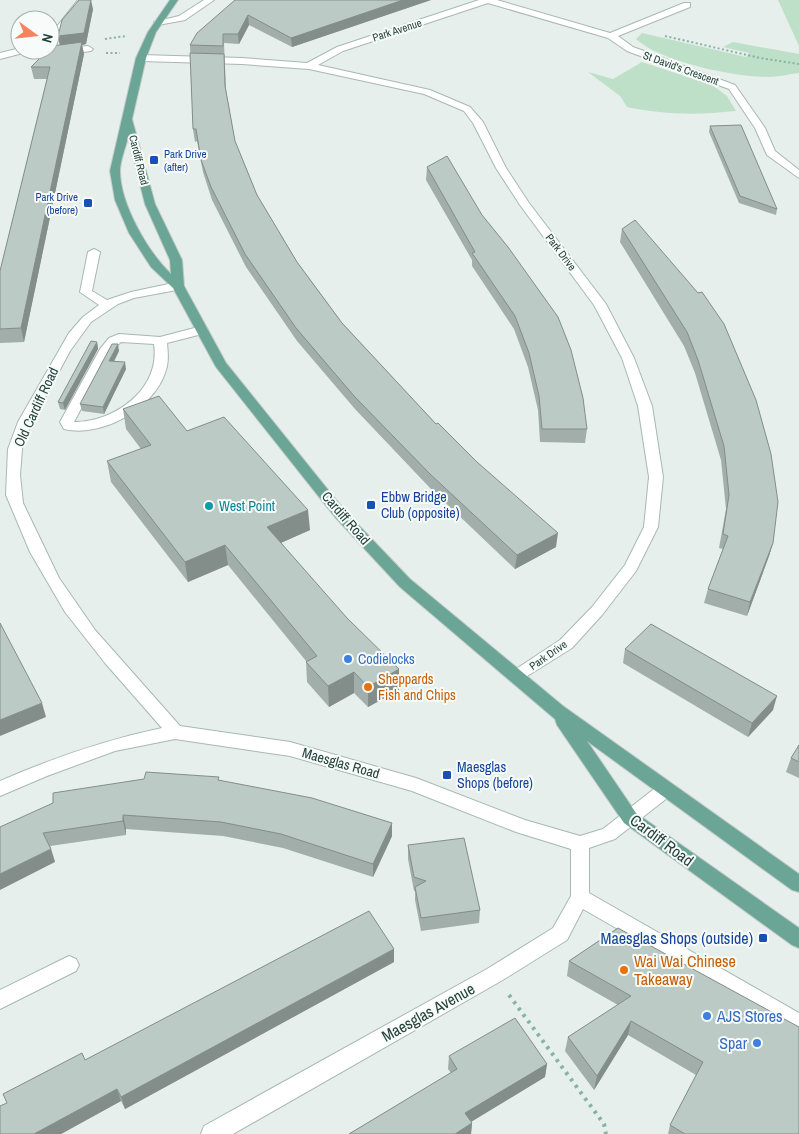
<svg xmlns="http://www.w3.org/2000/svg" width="799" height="1134" font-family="'Archivo Narrow',sans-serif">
  <rect width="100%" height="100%" fill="#e6efeb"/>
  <g fill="#bfe0c8">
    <polygon points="778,0 799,0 799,46"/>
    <path d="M642,33L746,57L749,53L723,47L733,42L799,54V73C789,74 778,77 768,77C734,77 661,62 636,39Z"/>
    <path d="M642,62L712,85L727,96L736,111C697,115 666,115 627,107L620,96L588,72L613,79Z"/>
  </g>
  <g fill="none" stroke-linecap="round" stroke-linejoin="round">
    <defs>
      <g id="minor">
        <polygon points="78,0 87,0 64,29 50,38 50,31 58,25"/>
        <polygon points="204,0 214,0 185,20 158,25 154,22 179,16"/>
        <polygon points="479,0 497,0 610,33 684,3 690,3 690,7 618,36 633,47 735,85 765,128 775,151 799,170 799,178 767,155 755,128 729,89 627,51 608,38 488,3 343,51 318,65 430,90 470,107 483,122 506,168 529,203 606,304 634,358 652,406 663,477 658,527 636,571 602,615 572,648 516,683 510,681 508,677 510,673 560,640 592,607 625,565 644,527 649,477 638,406 622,358 594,305 520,205 496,168 473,123 464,111 424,94 309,69 242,64 141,61 136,58 141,55 242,58 307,63 337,47"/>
        <polygon points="88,46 93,49 91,51 52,56 23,53 0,59 0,53 20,48 20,50 52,50"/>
        <path d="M94,249L100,252L92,291L107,300L131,292L178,282L184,286L182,289L134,298L118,304L91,322L70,351L32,422L22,449L20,475L23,503L59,578L95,630L180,726L290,742L416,778L525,820L580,836L603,829L659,785L665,783L671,785L674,790L671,795L615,839L589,848V893L799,1013V1033L583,909L567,940L501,981L233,1134H201L204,1126L487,969L553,928L571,896V849L516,832L412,791L290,756L175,739L115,751L47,776L0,796V781C53,758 105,740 162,728L105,663L65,612L30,552L6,495L8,449L18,422L69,333L83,317L99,305L80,292L88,252Z"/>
        <path d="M202,326L206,327L208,330L206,333L167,343C168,354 169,363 165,373C153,409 101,438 64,429L60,422L100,349L109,338L119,334L160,337ZM121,342L154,344C161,389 115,422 74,422L112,350Z"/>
        <polygon points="69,956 76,959 79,965 76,971 0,1009 0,990"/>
      </g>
      <path id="major" d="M170,0H178L156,32L146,58L132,119L155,204L182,260L184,286L226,363L345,511L410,579L563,706L799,874V892L792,890L587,741L636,813L799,928V948L792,945L624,823L557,725L555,719L400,587L335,517L216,367L173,288L151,267L129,233L115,200L110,171L136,58L148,32ZM128,137L145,204L170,260L171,274C148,252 120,204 120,171C120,160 126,147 128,137Z"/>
    </defs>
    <use href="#minor" stroke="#a8b8b2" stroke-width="2"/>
    <use href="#major" stroke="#c2cac8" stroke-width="2"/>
    <g stroke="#86b3a5" stroke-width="2" stroke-dasharray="2 2.5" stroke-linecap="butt">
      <polyline points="665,36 760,58 799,64"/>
      <polyline points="105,39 126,36"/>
      <polyline points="106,53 120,53"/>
    </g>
    <polyline stroke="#86b3a5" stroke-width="4" stroke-dasharray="3 5" stroke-linecap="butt" points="509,995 604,1124 606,1134"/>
    <use href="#minor" fill="#fff" fill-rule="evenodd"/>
    <use href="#major" fill="#6aa596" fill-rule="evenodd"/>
  </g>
  <g fill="#a1aea9">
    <polygon points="235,0 431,0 292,47 249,25 239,44 224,43 226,90 235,141 257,195 297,262 342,323 436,424 556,547 515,569 430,488 355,409 297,341 246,267 212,200 203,172 197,141 195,142 193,129 190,45"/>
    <polygon points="93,9 86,44 82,45 84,54 24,342 0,343 0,271 47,79 34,79 31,67 60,45"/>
    <polygon points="710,126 777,209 776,215 739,203 709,132"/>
    <polygon points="427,167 587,429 585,443 540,442 538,410 528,367 514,329 472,266 472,260 426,180"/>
    <polygon points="622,229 698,293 773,543 769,556 747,616 704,603 708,589 723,549 719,548 726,509 721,460 695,373 684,346 620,242"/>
    <polygon points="97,342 98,349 65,410 60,409 58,402"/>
    <polygon points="119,351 114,362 126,369 104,414 82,411 80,404"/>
    <polygon points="123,409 187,431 310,530 281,543 399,690 368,707 354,693 329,707 307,682 306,661 228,565 188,582 111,482 107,461 141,449 126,429"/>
    <polygon points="625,649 773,710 748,737 623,663"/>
    <polygon points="799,745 799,778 786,772 791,758"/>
    <polygon points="219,780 392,823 392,836 373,877 283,848 223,836 126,829 126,835 50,846 55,862 0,827"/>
    <polygon points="408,845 480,910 479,923 421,931 415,900 415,891 414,891 408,859"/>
    <polygon points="618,928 799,1134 668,1134 670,1125 696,1075 628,1035 594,1090 565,1051 568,1037 618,1005 567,976 569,961"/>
    <polygon points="394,962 125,1109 121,1101 61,1134 0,1134 85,1060"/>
    <polygon points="449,1056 547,1064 545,1077 471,1122 472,1123 471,1134 349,1134 451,1073 448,1069"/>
  </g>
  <g fill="#838d89">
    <polygon points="91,0 93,9 86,44 82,45 84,54 24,342 21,328 60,47 58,36"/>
    <polygon points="403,0 431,0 292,47 291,38"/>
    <polygon points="248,15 249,25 239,44 238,34"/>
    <polygon points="97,342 98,349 65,410 63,403"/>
    <polygon points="118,344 119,351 110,368 109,361"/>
    <polygon points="125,362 126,369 104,414 103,407"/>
    <polygon points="308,510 310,530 269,548 267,527"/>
    <polygon points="558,533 556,547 515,569 517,555"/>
    <polygon points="773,543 769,556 747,616 750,602"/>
    <polygon points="225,545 228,565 188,582 185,562"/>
    <polygon points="399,669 399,690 368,707 368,687"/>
    <polygon points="354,672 354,693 329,707 328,686"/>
    <polygon points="777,696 773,710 748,737 752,723"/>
    <polygon points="42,703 46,717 0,736 0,720"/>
    <polygon points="123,815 126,829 126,835 123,821"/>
    <polygon points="392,823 392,836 373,877 373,864"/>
    <polygon points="51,849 55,862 0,890 0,874"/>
    <polygon points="394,949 394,962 125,1109 121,1097"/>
    <polygon points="631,1021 628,1035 594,1090 597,1076"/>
    <polygon points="547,1064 545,1077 464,1126 465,1113"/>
    <polygon points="117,1089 121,1101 61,1134 34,1134"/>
    <polygon points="472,1123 471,1134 455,1134"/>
  </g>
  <g fill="#bbcac4" stroke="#838d89">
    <polygon points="79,0 91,0 84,33 58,36 62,20"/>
    <polygon points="235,0 403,0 291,38 248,15 238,34 223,34 223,46 190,45 197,33"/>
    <polygon points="82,42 21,328 0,329 0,271 50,67 31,67 48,50 50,50 50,48 52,46"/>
    <polygon points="190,53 224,54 225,86 235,141 257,195 297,262 342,323 436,424 438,423 477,462 558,533 517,555 430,474 354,396 296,328 245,254 211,187 201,160 196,129 193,129"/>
    <polygon points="741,125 777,209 740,196 710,126"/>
    <polygon points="447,156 482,215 508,247 558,317 571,350 583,398 587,429 542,429 539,396 529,353 515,316 472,253 475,252 427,167"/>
    <polygon points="635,220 698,293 702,292 724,324 756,400 771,454 778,502 773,543 750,602 708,589 728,536 723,534 729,495 724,446 698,360 687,332 622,229"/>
    <polygon points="91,341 97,342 63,403 58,402"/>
    <polygon points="112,344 118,344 109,361 125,362 103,407 80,404"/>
    <polygon points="159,396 187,431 224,417 308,510 267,527 347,618 399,669 368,687 354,672 328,686 306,662 317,656 225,545 185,562 107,461 151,445 123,409"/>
    <polygon points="0,623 42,703 0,720"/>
    <polygon points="651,624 777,696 752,723 625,649"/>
    <polygon points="799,745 799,762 791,758"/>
    <polygon points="146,772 219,777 218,780 312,798 392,823 373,864 281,834 221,822 123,815 123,821 43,833 51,849 0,874 0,827 53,803 53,793 144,779"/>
    <polygon points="464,838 480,910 421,918 415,887 426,881 414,877 408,845"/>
    <polygon points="369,911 394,949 121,1097 117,1089 34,1134 0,1134 0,1106 7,1103 3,1094 82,1053 85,1060"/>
    <polygon points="618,928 799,1027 799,1134 685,1134 670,1125 703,1062 631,1021 597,1076 568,1037 631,996 569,961"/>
    <polygon points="515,1018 547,1064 465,1113 472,1123 455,1134 349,1134 457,1069 449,1056"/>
  </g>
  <g fill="#1a4fb4" stroke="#f7fbf9" stroke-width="2">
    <rect x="149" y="155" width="10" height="10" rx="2.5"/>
    <rect x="83" y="198" width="10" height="10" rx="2.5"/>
    <rect x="366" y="500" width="10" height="10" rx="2.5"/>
    <rect x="442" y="770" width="10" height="10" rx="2.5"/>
    <rect x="758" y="933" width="10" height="10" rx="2.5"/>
  </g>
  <circle fill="#0f9aa8" stroke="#f7fbf9" stroke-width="2" cx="209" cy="506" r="5"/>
  <g fill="#3f7fe0" stroke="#f7fbf9" stroke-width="2">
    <circle cx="348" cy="659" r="5"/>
    <circle cx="707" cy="1016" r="5"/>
    <circle cx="757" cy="1043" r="5"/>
  </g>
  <g fill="#e8710a" stroke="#f7fbf9" stroke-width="2">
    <circle cx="368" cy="687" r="5"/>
    <circle cx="624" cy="970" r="5"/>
  </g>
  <g text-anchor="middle" stroke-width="4" stroke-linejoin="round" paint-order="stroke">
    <g font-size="11" fill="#24423a" stroke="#f7fbf9">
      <text transform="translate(397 30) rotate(-18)" y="4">Park Avenue</text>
      <text transform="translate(681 68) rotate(20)" y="4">St David's Crescent</text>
      <text transform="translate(139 160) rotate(76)" y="4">Cardiff Road</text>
      <text transform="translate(561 252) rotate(53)" y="4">Park Drive</text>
      <text transform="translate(548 655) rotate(-35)" y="4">Park Drive</text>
    </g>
    <g font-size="11" fill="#164399" stroke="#f7fbf9" text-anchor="start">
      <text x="164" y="158">Park Drive<tspan x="164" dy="13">(after)</tspan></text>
      <text x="78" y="201" text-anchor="end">Park Drive<tspan x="78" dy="13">(before)</tspan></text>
    </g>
    <g font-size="14" fill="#24423a" stroke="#f7fbf9">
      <text transform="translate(36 407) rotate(-65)" y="5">Old Cardiff Road</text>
      <text transform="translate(346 518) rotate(49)" y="5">Cardiff Road</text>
      <text transform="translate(341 763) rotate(16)" y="5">Maesglas Road</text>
    </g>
    <g font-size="14" fill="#164399" stroke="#f7fbf9" text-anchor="start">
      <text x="381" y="502">Ebbw Bridge<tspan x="381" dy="16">Club (opposite)</tspan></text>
      <text x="457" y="772">Maesglas<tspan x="457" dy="16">Shops (before)</tspan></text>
    </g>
    <g font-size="14" fill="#0d838f" stroke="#f7fbf9" text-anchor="start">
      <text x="219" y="511">West Point</text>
    </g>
    <g font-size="14" fill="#366cbe" stroke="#f7fbf9" text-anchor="start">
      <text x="358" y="664">Codielocks</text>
    </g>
    <g font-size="14" fill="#c56008" stroke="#f7fbf9" text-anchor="start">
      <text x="378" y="684">Sheppards<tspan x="378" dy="16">Fish and Chips</tspan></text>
    </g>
    <g font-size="16" fill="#24423a" stroke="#f7fbf9">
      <text transform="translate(662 840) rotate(37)" y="6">Cardiff Road</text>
      <text transform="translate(428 1012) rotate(-29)" y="6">Maesglas Avenue</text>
    </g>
    <g font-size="16" fill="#164399" stroke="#f7fbf9" text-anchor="end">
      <text x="753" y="944">Maesglas Shops (outside)</text>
    </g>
    <g font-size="16" fill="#c56008" stroke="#f7fbf9" text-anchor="start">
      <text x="634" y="967">Wai Wai Chinese<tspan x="634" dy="18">Takeaway</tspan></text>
    </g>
    <g font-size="16" fill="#366cbe" stroke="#f7fbf9" text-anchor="start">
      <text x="717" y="1022">AJS Stores</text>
      <text x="747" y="1049" text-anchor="end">Spar</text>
    </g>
  </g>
  <g transform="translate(35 35) rotate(105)"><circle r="24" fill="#f7fbf9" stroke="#a3b1ad"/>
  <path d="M0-4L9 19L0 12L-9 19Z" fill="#f4845f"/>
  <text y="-8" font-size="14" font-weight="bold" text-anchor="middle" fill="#24423a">N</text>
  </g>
</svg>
